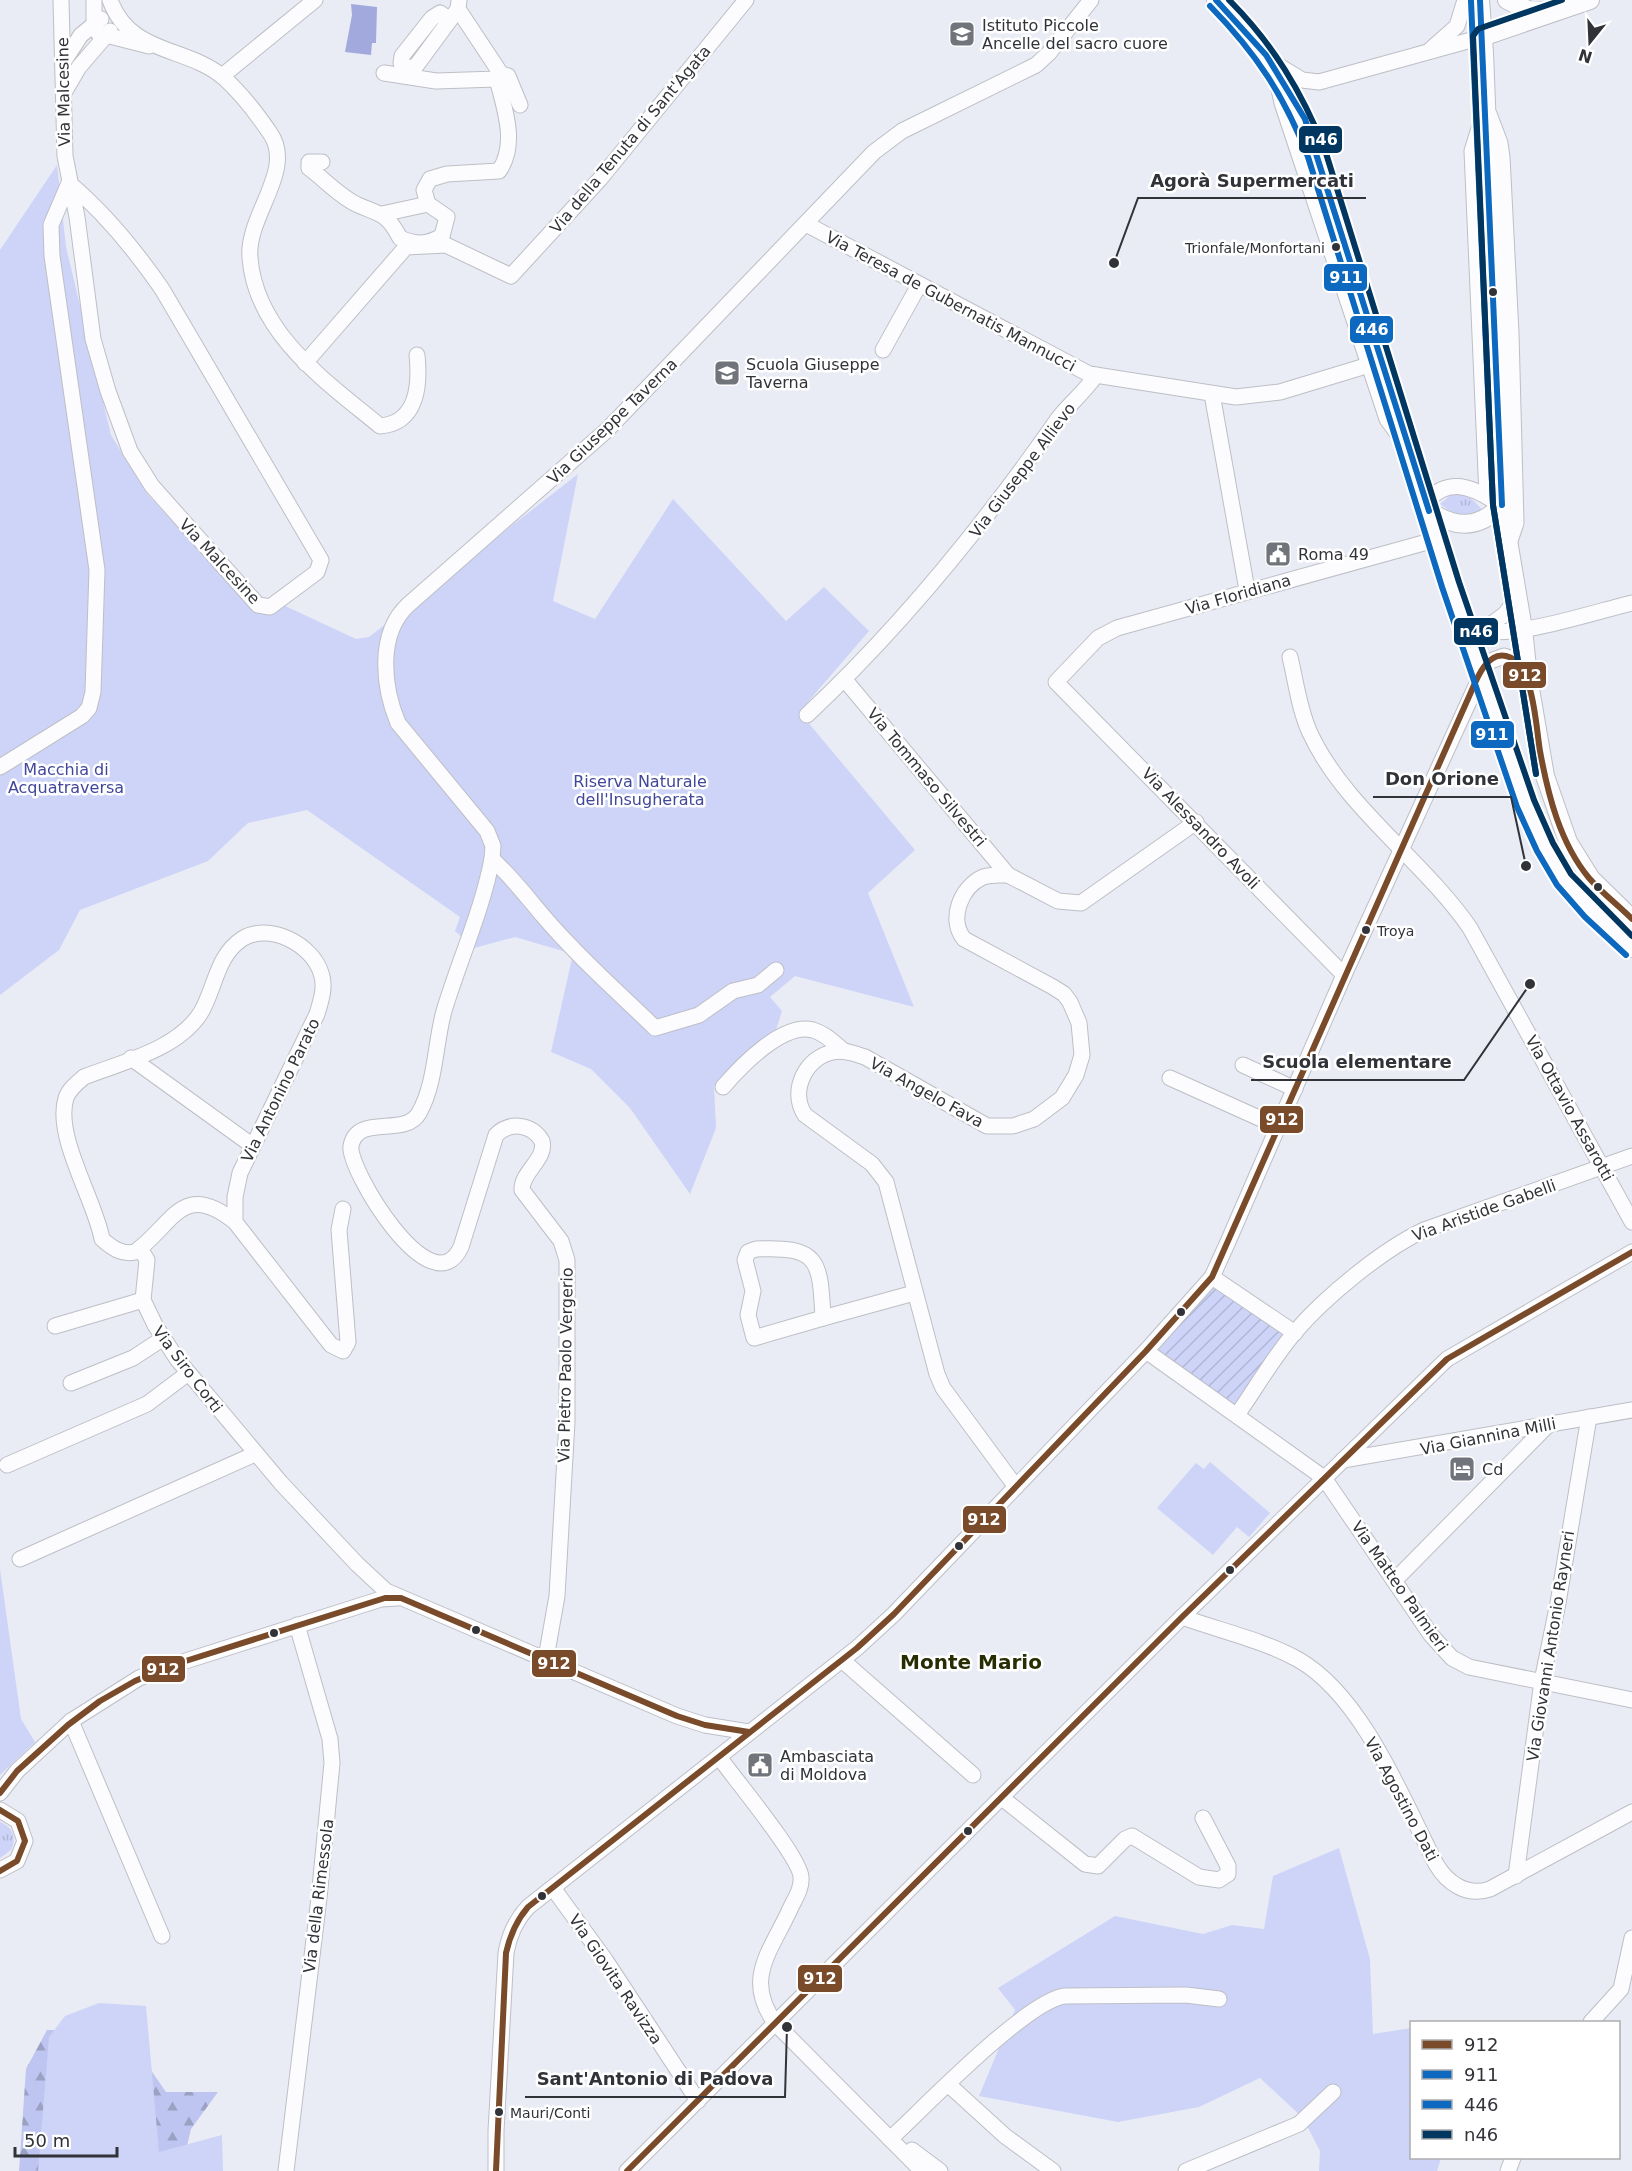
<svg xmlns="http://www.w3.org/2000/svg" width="1632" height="2171" font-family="'DejaVu Sans',sans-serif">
  <defs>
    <pattern id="grass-tufts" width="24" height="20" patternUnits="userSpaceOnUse" patternTransform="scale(1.5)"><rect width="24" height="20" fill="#cdd4f8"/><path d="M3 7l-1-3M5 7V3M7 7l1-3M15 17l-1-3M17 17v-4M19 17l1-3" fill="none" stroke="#b0b6d5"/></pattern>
    <pattern id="forest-firs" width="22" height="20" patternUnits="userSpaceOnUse" patternTransform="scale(1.5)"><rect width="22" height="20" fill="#bdc5f0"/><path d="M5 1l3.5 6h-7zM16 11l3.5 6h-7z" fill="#9aa1c3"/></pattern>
    <pattern id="garden-furrows" width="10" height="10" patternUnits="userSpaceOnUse" patternTransform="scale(1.5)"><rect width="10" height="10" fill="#cdd4f8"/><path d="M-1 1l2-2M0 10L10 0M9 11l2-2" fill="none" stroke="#b0b6d5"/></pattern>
  </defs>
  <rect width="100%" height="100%" fill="#e9ecf5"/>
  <g fill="url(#grass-tufts)">
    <path d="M1453,493C1468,493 1475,501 1484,512C1467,516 1454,516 1440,504Z"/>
    <path d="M0,1822C13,1827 17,1838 11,1850L0,1858Z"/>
  </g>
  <polygon fill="url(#forest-firs)" points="47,2030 123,2030 166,2092 218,2092 191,2129 181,2171 19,2171 26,2069"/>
  <g fill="#cdd4f8">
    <polygon points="57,165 66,247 111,435 147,494 254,610 283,605 356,639 369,637 578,474 553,601 595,619 673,499 786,621 824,587 869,631 801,710 811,726 915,850 868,893 914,1007 795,976 770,997 782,1011 776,1030 714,1086 716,1128 690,1194 630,1108 591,1069 551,1052 573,954 515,937 474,948 455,931 460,917 307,810 248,823 208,861 80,910 59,950 0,995 0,250"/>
    <polygon points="1210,1462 1270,1513 1249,1537 1237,1527 1213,1555 1157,1508 1196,1463 1204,1469"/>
    <polygon points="0,1569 21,1719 35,1742 0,1775"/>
    <polygon points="1339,1848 1370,1959 1373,2034 1411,2028 1412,2158 1441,2158 1437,2171 1319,2171 1320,2151 1303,2118 1260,2078 1199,2107 1118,2122 979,2096 1015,2010 998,1988 1115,1916 1203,1934 1232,1925 1264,1929 1273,1876"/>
    <polygon points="99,2003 146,2006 159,2152 222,2135 223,2171 38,2171 49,2037 65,2016"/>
  </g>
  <polygon fill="url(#garden-furrows)" points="1214,1286 1287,1337 1236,1408 1155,1352"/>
  <polygon fill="#a2aadd" points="351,4 377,7 376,43 372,43 371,55 345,52 352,15"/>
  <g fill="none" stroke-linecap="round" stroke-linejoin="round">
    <defs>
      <g id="minor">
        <path d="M61,0L65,156L77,217L93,339L108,391L130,451L152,486L258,605L270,607L317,572L321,560L162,289C135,250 106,214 69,183"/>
        <polyline points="94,0 94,23 98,33 149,46"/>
        <path d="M110,0C130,55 186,46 223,77C240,92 257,114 270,133C296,170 246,216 250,258C256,334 327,382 380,426C418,423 420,384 417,355"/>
        <polyline points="450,20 440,13 432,18 402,56 401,63 406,68 416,66 458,9"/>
        <polyline points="1431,49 1457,26 1465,0"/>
        <polyline points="64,61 81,35 101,19"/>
        <polyline points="1274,63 1302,80 1319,82 1482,37"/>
        <polyline points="384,73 436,81 497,79 501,74 458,9 459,0"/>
        <polyline points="501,74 508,76 520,105"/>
        <polyline points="1276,75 1282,103 1387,419 1405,444"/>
        <polyline points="222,76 315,0"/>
        <polyline points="65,91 79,67 110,31"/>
        <polyline points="1485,109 1472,151 1487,496"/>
        <polyline points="1489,114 1500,143 1502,157 1511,333 1516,523 1508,547"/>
        <path d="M322,162H309V168C324,179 340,197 358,205C381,215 387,213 400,238C417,245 426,245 442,236L447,217L428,204L424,190L430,179L447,174L499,171C518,144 504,107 497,79"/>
        <polyline points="382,214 428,204"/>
        <polyline points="806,224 1089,374 1236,397 1280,392 1369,365"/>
        <polyline points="883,350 919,285"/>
        <polyline points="305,363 406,247 446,245 511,276 600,179 746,0"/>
        <polyline points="1212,394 1247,590"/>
        <path d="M1426,502C1447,478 1469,485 1494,501"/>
        <path d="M1460,611C1467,621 1477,629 1490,631C1522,636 1598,611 1632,603"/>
        <polyline points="1483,630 1505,614 1517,598"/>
        <path d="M1290,657C1296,682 1299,709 1310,733C1344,807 1424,861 1470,928L1632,1222"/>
        <polyline points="845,680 1008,875"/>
        <path d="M807,715C902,626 983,526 1057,420C1069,404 1085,392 1096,375"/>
        <polyline points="0,767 82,716 89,708 93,692 97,570 52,256 51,225 69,183"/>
        <path d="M492,859C512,877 527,897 544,917C578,957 618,992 655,1028L699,1015L733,991L758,985L776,970"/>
        <polyline points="1344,975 1056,682 1098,638 1117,628 1438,539"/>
        <polyline points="131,1058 253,1146"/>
        <polyline points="1243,1065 1295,1089"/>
        <polyline points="1170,1078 1279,1127"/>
        <path d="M723,1087C741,1066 783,1022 813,1030C826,1034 834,1043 844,1051"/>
        <path d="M235,1222V1197L240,1173L317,1014C321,1001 326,986 321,973C312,944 269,922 242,939C216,956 215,990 200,1014C176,1050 122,1062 84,1077C77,1083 69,1089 66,1098C54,1136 95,1200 102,1239C112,1248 122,1255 135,1252C173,1225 182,1179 235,1222L331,1345L343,1351L348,1342L339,1230L343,1209"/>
        <polyline points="140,1248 147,1260 143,1300 155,1325 177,1359 281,1483 357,1564 386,1591 677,1716 705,1725 749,1732"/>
        <path d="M756,1249C820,1246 820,1261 823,1318L754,1338L748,1315L753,1291L745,1260L748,1252Z"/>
        <polyline points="1212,1277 1295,1333"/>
        <polyline points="823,1318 914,1293"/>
        <polyline points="55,1326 143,1300"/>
        <polyline points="1146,1351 1324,1478 1431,1635 1452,1658 1469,1667 1632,1700"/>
        <polyline points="71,1383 133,1358 162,1339"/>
        <path d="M1237,1415C1256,1388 1273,1358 1295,1332C1325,1297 1382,1250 1424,1230L1632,1156"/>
        <polyline points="1343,1460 1632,1410"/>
        <polyline points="7,1465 147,1404 187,1374"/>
        <path d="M1016,1487L943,1388L937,1374L886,1182L872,1164L805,1115C789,1091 806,1057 833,1052C844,1049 855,1054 865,1057L987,1126H1013L1034,1119L1062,1098L1076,1075L1082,1055L1079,1023L1070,1002L1064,994L1053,987L964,939C948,919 961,887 983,877C991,874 1000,875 1008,875L1058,901L1081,903L1196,822"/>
        <polyline points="20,1559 255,1454"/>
        <polyline points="1395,1580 1549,1424"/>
        <path d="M1182,1617C1221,1631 1263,1640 1299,1660C1363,1697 1403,1800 1436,1864C1447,1883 1467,1897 1490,1889L1632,1812"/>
        <path d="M546,1658L557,1596L567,1422V1260L561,1241L522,1190C521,1172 547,1159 542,1141C532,1124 510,1121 496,1135L461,1247C432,1310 347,1168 351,1146C357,1113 405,1138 419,1113C436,1083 435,1043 444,1011C459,961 482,911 492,859L493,846L487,831L398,723C383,687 377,634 408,605L607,430L874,152L902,131L1036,65L1049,53L1091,0"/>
        <polyline points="843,1661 973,1775"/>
        <polyline points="71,1721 162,1936"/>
        <path d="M719,1757C734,1778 800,1857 801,1877C802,1888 796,1897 791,1907C772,1950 742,1979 776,2024L922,2171"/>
        <polyline points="0,1793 17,1771 71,1721 139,1678 173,1665 381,1599 398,1598"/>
        <polyline points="1002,1798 1085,1864 1098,1866 1125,1839 1132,1836 1199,1877 1219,1880 1228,1874 1228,1866 1203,1818"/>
        <polyline points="0,1810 18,1821 25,1841 17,1861 0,1870"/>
        <polyline points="1516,1876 1542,1681 1558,1603 1589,1417"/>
        <polyline points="553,1888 606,1961 698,2101"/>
        <polyline points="1591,2022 1621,1989 1632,1938"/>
        <polyline points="949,2085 1005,2136 1053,2171"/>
        <path d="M890,2139C923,2109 1027,2000 1065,1996L1186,1995L1219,1999"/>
        <polyline points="912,2150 940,2171"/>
        <polyline points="286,2171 319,1898 332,1763 330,1739 297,1625"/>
        <path d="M496,2171V2131L506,1953C509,1935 516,1920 528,1907L857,1648L894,1614L1146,1351L1212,1277L1227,1244L1344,975L1481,675L1488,662L1504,656L1515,660L1528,677"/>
        <polyline points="627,2171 1182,1617 1447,1359 1632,1252"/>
        <polyline points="1186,2171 1299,2124 1333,2092"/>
        <polyline points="1508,2171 1513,2158"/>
      </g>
      <g id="major">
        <path d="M1216,0C1303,78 1317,157 1351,263C1397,405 1437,550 1486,691C1507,750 1524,813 1556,868C1575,899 1606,923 1632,948"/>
        <polyline points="1480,0 1484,53 1502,505 1523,629 1528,677 1545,776 1568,842 1591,879 1632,919"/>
        <polyline points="1507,0 1528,10 1551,11"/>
        <polyline points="1482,37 1590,0"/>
        <path d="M1429,511C1456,529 1479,529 1502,505"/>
      </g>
    </defs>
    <use href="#minor" stroke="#bdbfc6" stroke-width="17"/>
    <use href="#major" stroke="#bdbfc6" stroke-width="20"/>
    <use href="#minor" stroke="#fcfcfe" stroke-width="15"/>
    <use href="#major" stroke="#fcfcfe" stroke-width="18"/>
    <defs>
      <g id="bus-1">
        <polyline points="0,1793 17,1771 68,1725 100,1701 135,1681 173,1665 385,1598 401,1598 677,1716 705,1725 749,1732"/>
        <polyline points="0,1810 18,1821 25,1841 17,1861 0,1871"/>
        <path d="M496,2171L506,1953C510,1935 516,1921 528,1907L857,1648L894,1614L1146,1351L1212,1277L1467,701C1474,687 1484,651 1506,656C1534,662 1536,729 1540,751C1548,795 1560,843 1589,878C1602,893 1618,905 1632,919"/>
        <polyline points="627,2171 1182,1617 1447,1359 1632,1252"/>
      </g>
      <g id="bus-2">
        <polyline points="1471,1 1493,505 1536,774"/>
        <path d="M1210,6C1256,53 1284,95 1308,157L1442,587L1517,807L1537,851L1557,885L1585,917L1626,955"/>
      </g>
      <g id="bus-3">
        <polyline points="1216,0 1266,55 1305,119 1429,511"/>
        <polyline points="1480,0 1502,505"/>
      </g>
      <g id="bus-4">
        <path d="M1229,0C1273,44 1302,92 1325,150L1459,582L1534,800L1553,843L1571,874L1632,936"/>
        <polyline points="1536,774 1493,505 1473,36 1478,29 1562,0"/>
      </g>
    </defs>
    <use href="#bus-1" stroke="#fff" stroke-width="10"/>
    <use href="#bus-2" stroke="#fff" stroke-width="10"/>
    <use href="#bus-3" stroke="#fff" stroke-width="10"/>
    <use href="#bus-4" stroke="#fff" stroke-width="10"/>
    <use href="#bus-1" stroke="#7a4b2a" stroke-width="6"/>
    <use href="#bus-2" stroke="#0c69bf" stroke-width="6"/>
    <use href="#bus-3" stroke="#0c69bf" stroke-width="6"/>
    <use href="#bus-4" stroke="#00365f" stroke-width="6"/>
  </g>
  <defs>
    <symbol id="school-square" viewBox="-11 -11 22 22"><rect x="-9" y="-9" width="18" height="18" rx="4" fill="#71747b" stroke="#fff"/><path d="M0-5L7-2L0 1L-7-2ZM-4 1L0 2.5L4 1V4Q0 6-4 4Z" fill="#fff"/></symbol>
    <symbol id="civic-square" viewBox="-11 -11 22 22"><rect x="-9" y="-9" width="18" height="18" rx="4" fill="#71747b" stroke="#fff"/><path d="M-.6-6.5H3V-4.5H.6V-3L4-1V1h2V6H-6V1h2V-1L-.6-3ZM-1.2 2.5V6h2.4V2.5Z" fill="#fff"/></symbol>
    <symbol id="hotel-square" viewBox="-11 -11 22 22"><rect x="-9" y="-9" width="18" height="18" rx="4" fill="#71747b" stroke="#fff"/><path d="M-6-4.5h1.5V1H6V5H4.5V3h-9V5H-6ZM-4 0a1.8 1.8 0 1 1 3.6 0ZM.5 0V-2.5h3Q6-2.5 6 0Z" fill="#fff"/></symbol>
  </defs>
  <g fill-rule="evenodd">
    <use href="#school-square" x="947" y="19" width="30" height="30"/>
    <use href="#school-square" x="712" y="358" width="30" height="30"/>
    <use href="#civic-square" x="1263" y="539" width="30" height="30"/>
    <use href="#hotel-square" x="1447" y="1454" width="30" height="30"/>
    <use href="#civic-square" x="745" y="1750" width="30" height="30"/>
  </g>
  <g fill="#313339" stroke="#fff" stroke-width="2">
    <circle cx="1336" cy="247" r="5"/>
    <circle cx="1493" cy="292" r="5"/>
    <circle cx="1598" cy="887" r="5"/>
    <circle cx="1366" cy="930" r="5"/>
    <circle cx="1181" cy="1312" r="5"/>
    <circle cx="959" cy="1546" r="5"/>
    <circle cx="1230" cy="1570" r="5"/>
    <circle cx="476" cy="1630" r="5"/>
    <circle cx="274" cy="1633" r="5"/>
    <circle cx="968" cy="1831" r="5"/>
    <circle cx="542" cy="1896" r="5"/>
    <circle cx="499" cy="2112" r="5"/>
  </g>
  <g text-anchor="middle" stroke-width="5" stroke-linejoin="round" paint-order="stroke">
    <g font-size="14" fill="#313339" stroke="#fff" text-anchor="start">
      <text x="1325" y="253" text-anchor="end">Trionfale/Monfortani</text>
      <text x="1377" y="936">Troya</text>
      <text x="510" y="2118">Mauri/Conti</text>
    </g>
    <g font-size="16" fill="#313339" stroke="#fff" text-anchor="start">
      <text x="982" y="31">Istituto Piccole<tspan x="982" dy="18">Ancelle del sacro cuore</tspan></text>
      <text x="746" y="370">Scuola Giuseppe<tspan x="746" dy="18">Taverna</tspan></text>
      <text x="1298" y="560">Roma 49</text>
      <text x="1482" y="1475">Cd</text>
      <text x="780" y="1762">Ambasciata<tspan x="780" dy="18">di Moldova</tspan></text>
    </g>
    <g font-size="16" fill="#313339" stroke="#fff">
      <text transform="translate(63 92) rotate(-91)" y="6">Via Malcesine</text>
      <text transform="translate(630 139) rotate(-50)" y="6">Via della Tenuta di Sant'Agata</text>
      <text transform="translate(951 301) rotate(28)" y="6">Via Teresa de Gubernatis Mannucci</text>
      <text transform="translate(612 421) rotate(-44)" y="6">Via Giuseppe Taverna</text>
      <text transform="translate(1022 470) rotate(-53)" y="6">Via Giuseppe Allievo</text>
      <text transform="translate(220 561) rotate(47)" y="6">Via Malcesine</text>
      <text transform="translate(1238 594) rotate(-16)" y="6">Via Floridiana</text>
      <text transform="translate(927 777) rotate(50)" y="6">Via Tommaso Silvestri</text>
      <text transform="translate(1201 828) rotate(46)" y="6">Via Alessandro Avoli</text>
      <text transform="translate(280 1090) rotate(-64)" y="6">Via Antonino Parato</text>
      <text transform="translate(927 1092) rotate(29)" y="6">Via Angelo Fava</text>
      <text transform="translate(1570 1108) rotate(61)" y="6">Via Ottavio Assarotti</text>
      <text transform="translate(1484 1210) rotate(-20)" y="6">Via Aristide Gabelli</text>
      <text transform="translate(565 1365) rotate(-89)" y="6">Via Pietro Paolo Vergerio</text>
      <text transform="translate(188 1369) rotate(53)" y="6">Via Siro Corti</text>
      <text transform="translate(1488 1436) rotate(-11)" y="6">Via Giannina Milli</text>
      <text transform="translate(1400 1586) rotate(55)" y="6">Via Matteo Palmieri</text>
      <text transform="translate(1550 1646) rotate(-81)" y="6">Via Giovanni Antonio Rayneri</text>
      <text transform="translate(1402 1799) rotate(62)" y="6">Via Agostino Dati</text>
      <text transform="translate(318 1896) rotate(-83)" y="6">Via della Rimessola</text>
      <text transform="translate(616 1979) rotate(56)" y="6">Via Giovita Ravizza</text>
    </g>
    <g font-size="16" fill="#41479a" stroke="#fff">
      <text x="66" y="775">Macchia di<tspan x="66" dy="18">Acquatraversa</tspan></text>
      <text x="640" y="787">Riserva Naturale<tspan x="640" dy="18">dell'Insugherata</tspan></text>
    </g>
    <g font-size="20" font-weight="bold" fill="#282d04" stroke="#fff">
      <text x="971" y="1669">Monte Mario</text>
    </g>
  </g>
  <path fill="none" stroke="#313339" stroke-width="2" d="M1114 263L1138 198H1366M1526 866L1511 797H1373M1530 984L1464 1080H1251M787 2027L785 2097H525"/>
  <g fill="#313339" stroke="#fff" stroke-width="2">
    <circle cx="1114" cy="263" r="6"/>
    <circle cx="1526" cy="866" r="6"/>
    <circle cx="1530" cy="984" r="6"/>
    <circle cx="787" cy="2027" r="6"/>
  </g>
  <g font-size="18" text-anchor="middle" font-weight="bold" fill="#313339" stroke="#fff" stroke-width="5" stroke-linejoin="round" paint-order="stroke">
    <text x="1252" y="187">Agorà Supermercati</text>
    <text x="1442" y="785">Don Orione</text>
    <text x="1357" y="1068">Scuola elementare</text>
    <text x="655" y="2085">Sant'Antonio di Padova</text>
  </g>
  <g stroke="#fff" stroke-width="2">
    <rect x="1298" y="125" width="45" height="29" rx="6" fill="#00365f"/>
    <rect x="1323" y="263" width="45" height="29" rx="6" fill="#0c69bf"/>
    <rect x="1349" y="315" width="45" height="29" rx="6" fill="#0c69bf"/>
    <rect x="1453" y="617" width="46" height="29" rx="6" fill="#00365f"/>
    <rect x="1502" y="661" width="45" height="28" rx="6" fill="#7a4b2a"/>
    <rect x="1470" y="720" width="45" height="29" rx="6" fill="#0c69bf"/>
    <rect x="1259" y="1105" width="45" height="29" rx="6" fill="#7a4b2a"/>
    <rect x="962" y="1505" width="45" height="29" rx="6" fill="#7a4b2a"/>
    <rect x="531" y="1649" width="46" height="29" rx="6" fill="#7a4b2a"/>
    <rect x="141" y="1655" width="45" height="28" rx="6" fill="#7a4b2a"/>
    <rect x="797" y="1964" width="46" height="29" rx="6" fill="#7a4b2a"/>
  </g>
  <g font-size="16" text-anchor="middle" font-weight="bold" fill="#fff">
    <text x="1321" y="145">n46</text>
    <text x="1346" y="283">911</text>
    <text x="1372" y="335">446</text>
    <text x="1476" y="637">n46</text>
    <text x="1525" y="681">912</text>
    <text x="1492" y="740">911</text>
    <text x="1282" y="1125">912</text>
    <text x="984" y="1525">912</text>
    <text x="554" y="1669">912</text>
    <text x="163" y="1675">912</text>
    <text x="820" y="1984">912</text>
  </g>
  <rect x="1410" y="2021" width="210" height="138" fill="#ffffff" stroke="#adadb0" stroke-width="1.5"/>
  <rect x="1422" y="2040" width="30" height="9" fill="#7a4b2a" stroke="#adadb0" stroke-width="1.5"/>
  <text x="1464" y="2051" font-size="18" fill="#313339">912</text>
  <rect x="1422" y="2070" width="30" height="9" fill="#0c69bf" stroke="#adadb0" stroke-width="1.5"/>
  <text x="1464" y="2081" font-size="18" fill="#313339">911</text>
  <rect x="1422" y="2100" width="30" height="9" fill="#0c69bf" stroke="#adadb0" stroke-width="1.5"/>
  <text x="1464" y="2111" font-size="18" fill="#313339">446</text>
  <rect x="1422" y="2130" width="30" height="9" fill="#00365f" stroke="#adadb0" stroke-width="1.5"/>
  <text x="1464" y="2141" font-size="18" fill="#313339">n46</text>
  <g transform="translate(1590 42) rotate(198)" stroke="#ffffff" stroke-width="4.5" paint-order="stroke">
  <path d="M0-4.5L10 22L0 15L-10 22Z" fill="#313339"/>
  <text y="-9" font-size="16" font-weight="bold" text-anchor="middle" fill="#313339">N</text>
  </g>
  <path d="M15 2147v9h102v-9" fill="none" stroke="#313339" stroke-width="3"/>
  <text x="24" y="2147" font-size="18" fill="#313339" stroke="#ffffff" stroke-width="4.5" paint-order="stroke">50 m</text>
</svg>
